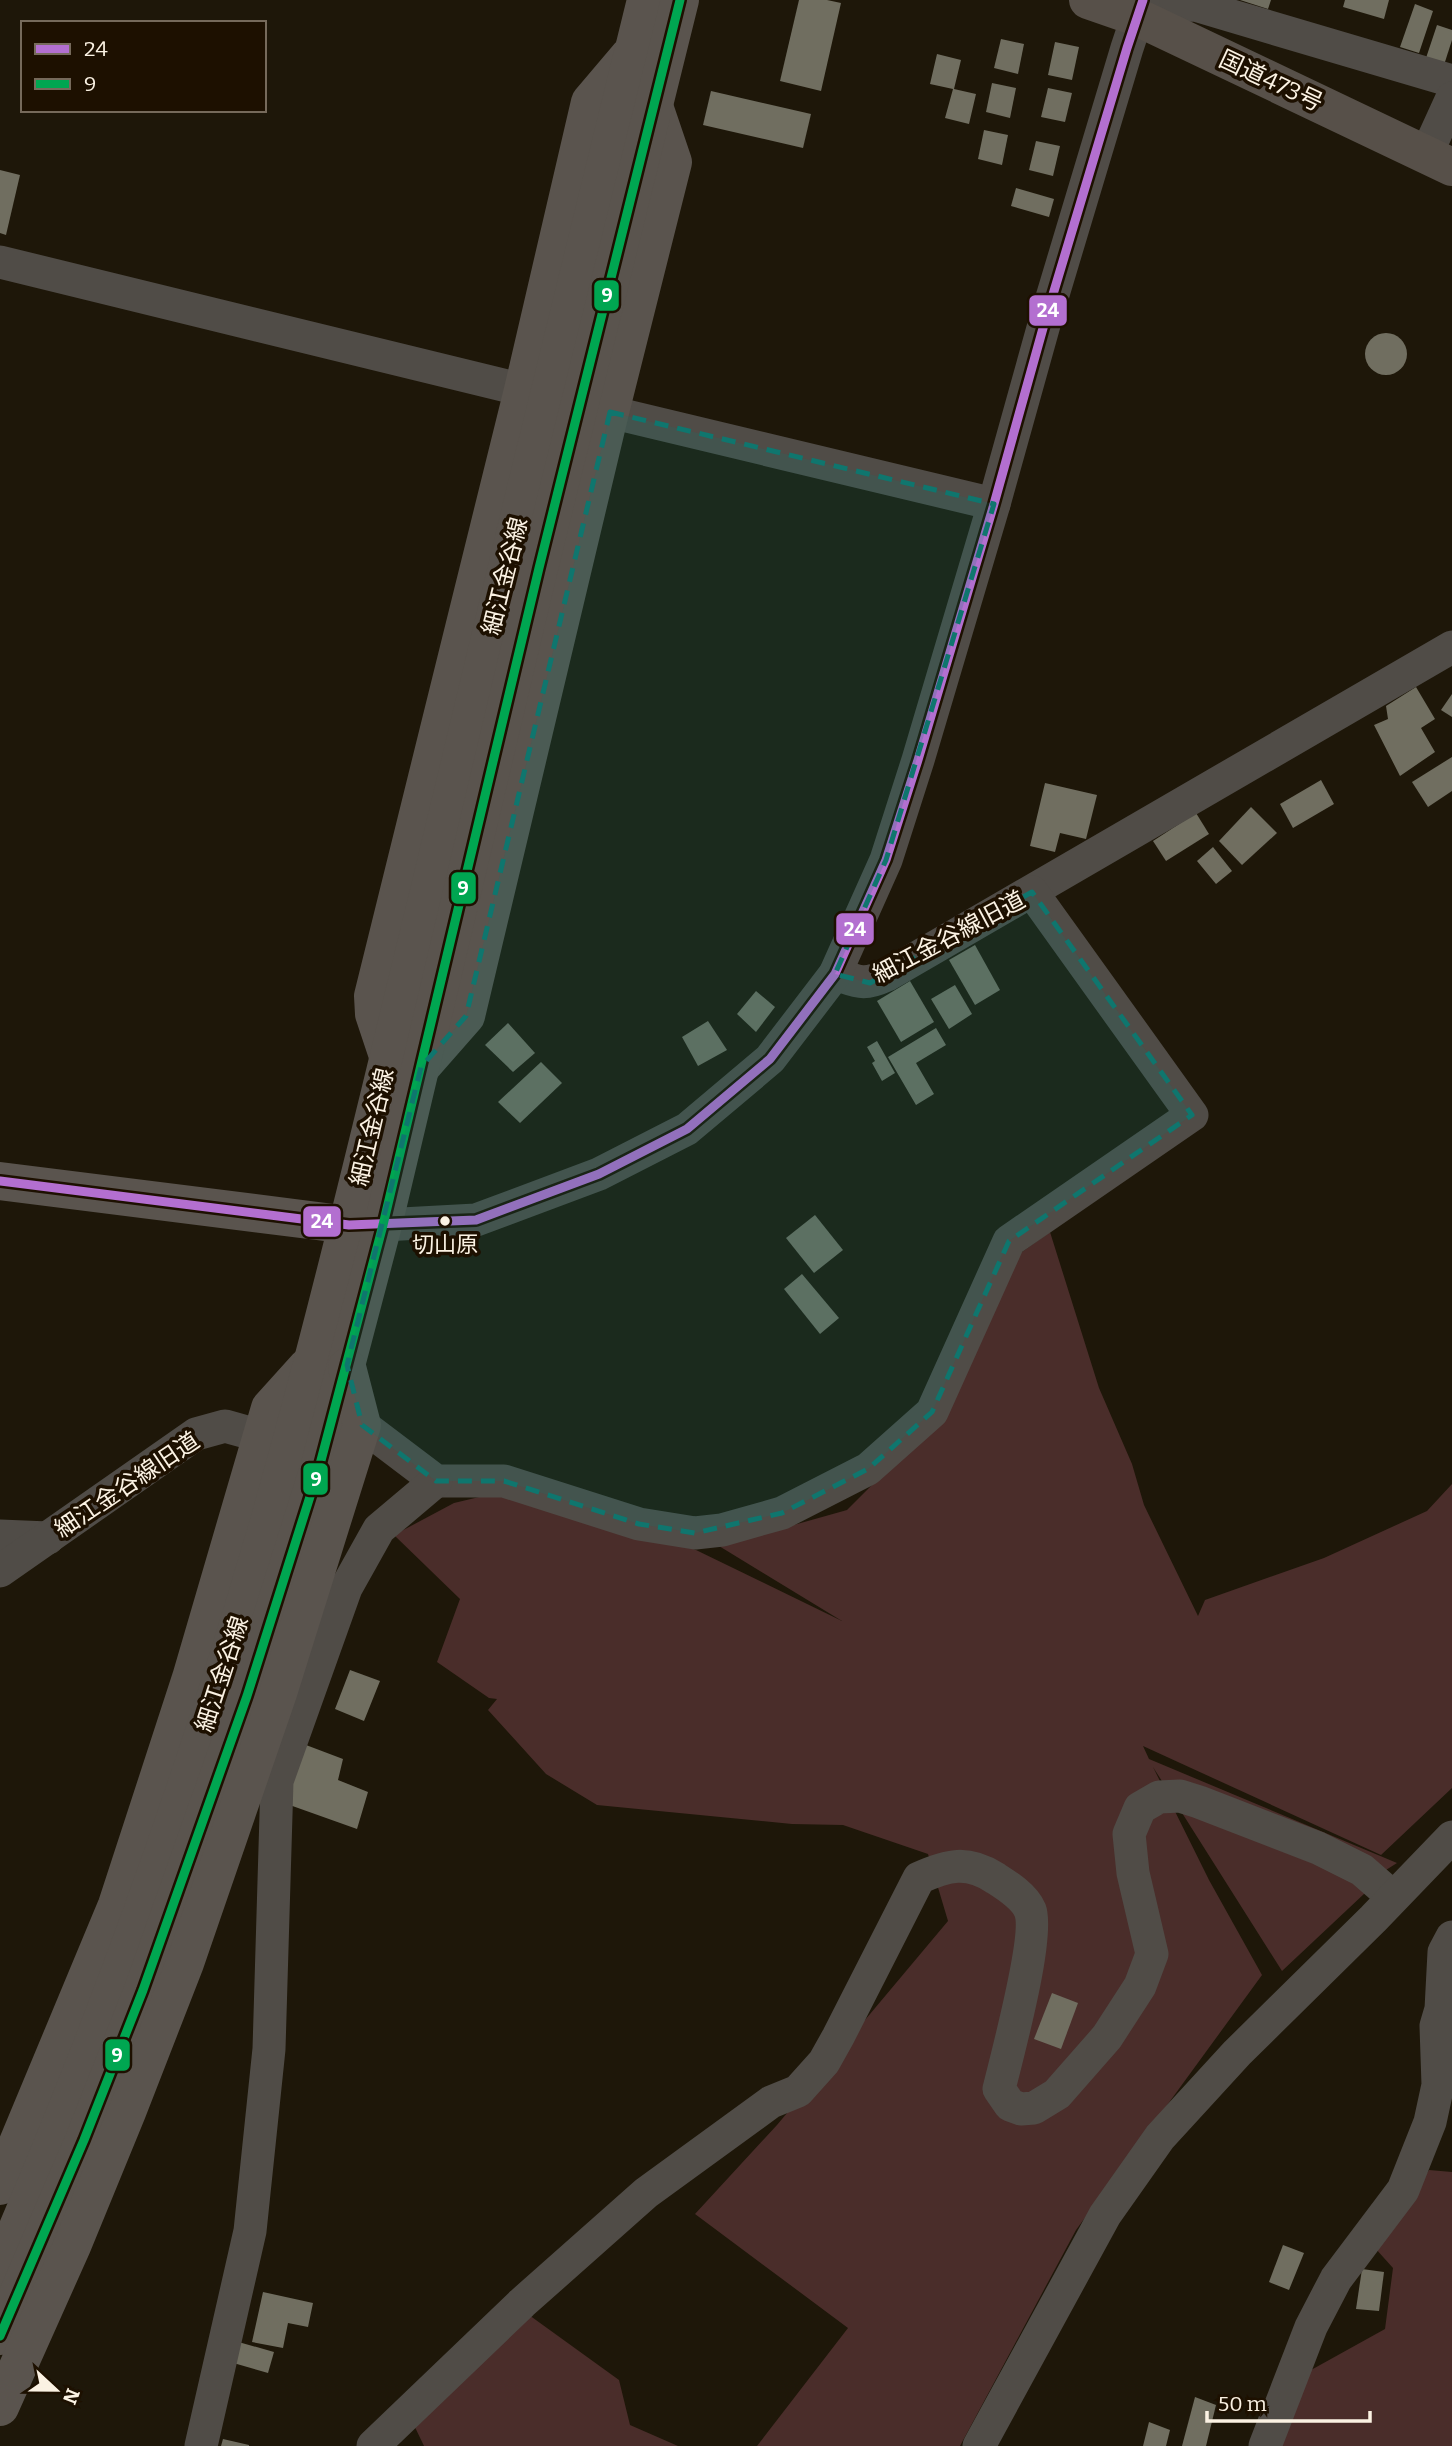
<svg xmlns="http://www.w3.org/2000/svg" width="1452" height="2446" font-family="Bitter,'Noto Sans JP',serif">
  <rect width="100%" height="100%" fill="#1e1709"/>
  <g fill="#4a2d2a">
    <polygon points="1050,1232 1099,1388 1132,1464 1144,1505 1198,1616 1205,1600 1324,1558 1427,1511 1452,1484 1452,1788 1381,1855 1143,1746 1149,1759 1397,1863 1378,1875 1365,1893 1282,1971 1153,1767 1209,1880 1262,1975 1076,2230 960,2446 757,2446 848,2328 695,2214 777,2125 948,1921 928,1854 843,1825 792,1824 597,1805 546,1774 488,1710 497,1699 489,1698 437,1662 460,1599 394,1535 454,1503 496,1493 554,1506 696,1550 842,1621 719,1546 847,1510 931,1426 1012,1259"/>
    <polygon points="1429,2170 1452,2172 1452,2446 1257,2446 1302,2375 1385,2329 1393,2268 1375,2248"/>
    <polygon points="529,2315 619,2380 630,2425 678,2446 424,2446 412,2421"/>
  </g>
  <g fill="#706e60">
    <polygon points="799,0 827,0 841,3 821,91 780,81"/>
    <polygon points="1240,0 1271,0 1268,9"/>
    <polygon points="1345,0 1389,0 1384,19 1343,7"/>
    <polygon points="1415,4 1433,11 1419,53 1400,47"/>
    <polygon points="1437,25 1452,30 1452,40 1444,65 1426,58"/>
    <polygon points="1001,39 1024,44 1018,74 994,68"/>
    <polygon points="1055,42 1079,47 1072,80 1048,75"/>
    <polygon points="937,54 961,60 954,89 976,94 969,124 945,118 953,89 930,84"/>
    <polygon points="992,83 1016,88 1010,118 986,112"/>
    <polygon points="1048,88 1072,93 1065,122 1041,117"/>
    <polygon points="711,91 811,114 803,148 703,125"/>
    <polygon points="984,130 1008,135 1002,165 978,159"/>
    <polygon points="1036,141 1060,146 1053,176 1029,170"/>
    <polygon points="0,170 20,175 6,235 0,233"/>
    <polygon points="1016,188 1054,199 1049,217 1011,206"/>
    <circle cx="1386" cy="354" r="21"/>
    <polygon points="1416,687 1435,719 1421,728 1435,752 1400,776 1374,725 1388,719 1386,706"/>
    <polygon points="1452,694 1452,717 1441,710"/>
    <polygon points="1452,757 1452,791 1428,807 1412,782"/>
    <polygon points="1321,780 1334,804 1293,828 1280,804"/>
    <polygon points="1045,783 1097,795 1086,839 1060,833 1055,852 1030,846"/>
    <polygon points="1251,807 1277,833 1242,865 1219,841"/>
    <polygon points="1196,813 1209,834 1166,861 1153,841"/>
    <polygon points="1213,847 1232,871 1216,884 1197,861"/>
    <polygon points="975,945 1000,990 975,1005 949,960"/>
    <polygon points="910,981 934,1022 901,1042 877,1001"/>
    <polygon points="955,985 972,1014 949,1029 931,999"/>
    <polygon points="756,991 775,1007 756,1032 737,1014"/>
    <polygon points="708,1021 727,1050 698,1066 682,1037"/>
    <polygon points="508,1023 535,1053 513,1072 485,1045"/>
    <polygon points="936,1028 946,1045 916,1063 934,1094 916,1105 888,1057"/>
    <polygon points="877,1041 895,1073 882,1081 872,1063 875,1061 867,1047"/>
    <polygon points="541,1062 562,1083 520,1123 498,1102"/>
    <polygon points="815,1215 843,1250 814,1273 786,1238"/>
    <polygon points="802,1274 839,1318 820,1334 784,1289"/>
    <polygon points="350,1670 380,1681 364,1721 335,1709"/>
    <polygon points="306,1745 343,1759 338,1780 368,1792 357,1829 284,1803"/>
    <polygon points="1052,1993 1078,2003 1061,2049 1034,2039"/>
    <polygon points="1283,2245 1304,2253 1289,2290 1269,2282"/>
    <polygon points="1362,2269 1384,2272 1379,2311 1356,2309"/>
    <polygon points="263,2292 313,2303 308,2327 288,2323 283,2348 252,2342"/>
    <polygon points="235,2341 274,2352 268,2373 230,2362"/>
    <polygon points="1195,2397 1216,2405 1206,2446 1182,2446"/>
    <polygon points="1149,2422 1170,2430 1166,2446 1143,2446"/>
    <polygon points="223,2439 249,2445 249,2446 221,2446"/>
  </g>
  <g fill="none" stroke-linecap="round" stroke-linejoin="round">
    <g stroke="#504c47" stroke-width="33">
      <polyline points="1174,6 1195,5 1452,81"/>
      <polyline points="1426,155 1452,98"/>
      <polyline points="0,262 523,390"/>
      <polyline points="610,412 994,504"/>
      <path d="M835,974C859,982 863,986 887,975L1452,647"/>
      <polyline points="383,1225 476,1220 599,1174 687,1129 770,1059 835,974 886,860 918,760 994,504 1045,321 1127,48 1143,0"/>
      <polyline points="362,1425 436,1481 504,1481 639,1524 695,1533 722,1530 782,1513 868,1469 932,1412 1009,1241 1192,1115 1032,892"/>
      <polyline points="0,1536 48,1538"/>
      <polyline points="0,1571 196,1434 225,1426 261,1436"/>
      <polyline points="201,2446 250,2231 269,2049 277,1781 346,1588 379,1529 436,1481"/>
      <path d="M373,2446L522,2303L646,2193L771,2102L798,2091L824,2062L838,2037L919,1878C948,1865 967,1860 995,1878C1006,1885 1024,1896 1030,1910C1040,1935 1007,2056 999,2089L1010,2105L1021,2109L1034,2108L1057,2094L1107,2037L1140,1986L1152,1954L1133,1873L1129,1834L1140,1808L1159,1797L1180,1796L1199,1802L1318,1848L1362,1870L1393,1897"/>
      <polyline points="979,2446 1105,2215 1160,2137 1237,2053 1373,1919 1452,1837"/>
      <polyline points="1265,2446 1311,2327 1336,2279 1403,2190 1430,2122 1438,2085 1436,2026 1441,2009 1444,1952 1452,1937"/>
    </g>
    <g stroke="#5a544e" stroke-width="38">
      <polyline points="388,1056 374,1014 373,996 523,390 590,102 629,56"/>
      <polyline points="423,1065 466,1016 610,412 673,162 654,106"/>
      <polyline points="0,1181 349,1225 374,1225"/>
      <polyline points="0,2186 117,1905 191,1678 270,1408 307,1367"/>
      <path d="M0,2269C104,2030 193,1783 266,1532C326,1323 375,1111 427,900C499,600 571,299 646,0"/>
      <polyline points="0,2336 84,2140 143,1990 247,1696 319,1468 383,1225 539,568 680,0"/>
      <polyline points="0,2407 72,2246 127,2112 185,1963 278,1693 362,1425 347,1367"/>
    </g>
    <polyline stroke="#575049" stroke-width="38" points="1088,0 1137,17 1452,167"/>
    <defs>
      <polyline id="bus-1" points="0,1181 349,1225 476,1220 599,1174 687,1129 770,1059 835,974 886,860 918,760 994,504 1045,321 1127,48 1143,0"/>
      <polyline id="bus-2" points="0,2336 84,2140 143,1990 247,1696 319,1468 383,1225 539,568 680,0"/>
    </defs>
    <use href="#bus-1" stroke="#1d1000" stroke-width="14"/>
    <use href="#bus-2" stroke="#1d1000" stroke-width="14"/>
    <use href="#bus-1" stroke="#b36fd0" stroke-width="9"/>
    <use href="#bus-2" stroke="#00a651" stroke-width="9"/>
  </g>
  <path fill="#0f766e" fill-opacity="0.2" stroke="#0f766e" stroke-width="5" stroke-dasharray="14 9" stroke-linejoin="round" d="M610,412L994,504L886,860L835,974L870,983L1032,892L1192,1115L1009,1241L932,1412L868,1469L782,1513L695,1533L639,1524L504,1481H436L362,1425L347,1365L421,1067L466,1016Z"/>
  <circle fill="#fbf2e3" stroke="#1d1000" stroke-width="2.5" cx="445" cy="1221" r="6"/>
  <g text-anchor="middle" stroke-width="7" stroke-linejoin="round" paint-order="stroke">
    <g font-size="22" fill="#fbf2e3" stroke="#1d1000">
      <text x="445" y="1252">切山原</text>
    </g>
    <g font-size="24" fill="#fbf2e3" stroke="#1d1000">
      <text transform="translate(1271 81) rotate(25)" y="8">国道473号</text>
      <text transform="translate(505 576) rotate(-76)" y="8">細江金谷線</text>
      <text transform="translate(949 937) rotate(-28)" y="8">細江金谷線旧道</text>
      <text transform="translate(372 1127) rotate(-77)" y="8">細江金谷線</text>
      <text transform="translate(127 1485) rotate(-34)" y="8">細江金谷線旧道</text>
      <text transform="translate(222 1674) rotate(-72)" y="8">細江金谷線</text>
    </g>
  </g>
  <g stroke="#1d1000" stroke-width="2.5">
    <rect x="593" y="279" width="27" height="33" rx="7" fill="#00a651"/>
    <rect x="1028" y="294" width="40" height="33" rx="7" fill="#b36fd0"/>
    <rect x="450" y="871" width="27" height="34" rx="7" fill="#00a651"/>
    <rect x="835" y="912" width="40" height="34" rx="7" fill="#b36fd0"/>
    <rect x="302" y="1205" width="40" height="33" rx="7" fill="#b36fd0"/>
    <rect x="302" y="1462" width="27" height="34" rx="7" fill="#00a651"/>
    <rect x="104" y="2038" width="27" height="34" rx="7" fill="#00a651"/>
  </g>
  <g font-size="19" text-anchor="middle" font-weight="bold" fill="#fff">
    <text x="607" y="302">9</text>
    <text x="1048" y="317">24</text>
    <text x="463" y="895">9</text>
    <text x="855" y="936">24</text>
    <text x="322" y="1228">24</text>
    <text x="316" y="1486">9</text>
    <text x="117" y="2062">9</text>
  </g>
  <rect x="21" y="21" width="245" height="91" fill="#1d1000" stroke="#766a5b" stroke-width="2"/>
  <rect x="35" y="44" width="35" height="10" fill="#b36fd0" stroke="#766a5b" stroke-width="2"/>
  <text x="84" y="56" font-size="21" fill="#fbf2e3">24</text>
  <rect x="35" y="79" width="35" height="10" fill="#00a651" stroke="#766a5b" stroke-width="2"/>
  <text x="84" y="91" font-size="21" fill="#fbf2e3">9</text>
  <g transform="translate(56 2390) rotate(112)" stroke="#1d1000" stroke-width="5" paint-order="stroke">
  <path d="M0-5L12 26L0 18L-12 26Z" fill="#fbf2e3"/>
  <text y="-10" font-size="19" font-weight="bold" text-anchor="middle" fill="#fbf2e3">N</text>
  </g>
  <path d="M1207 2411v10h163v-10" fill="none" stroke="#fbf2e3" stroke-width="3.5"/>
  <text x="1218" y="2411" font-size="21" fill="#fbf2e3" stroke="#1d1000" stroke-width="5" paint-order="stroke">50 m</text>
</svg>
